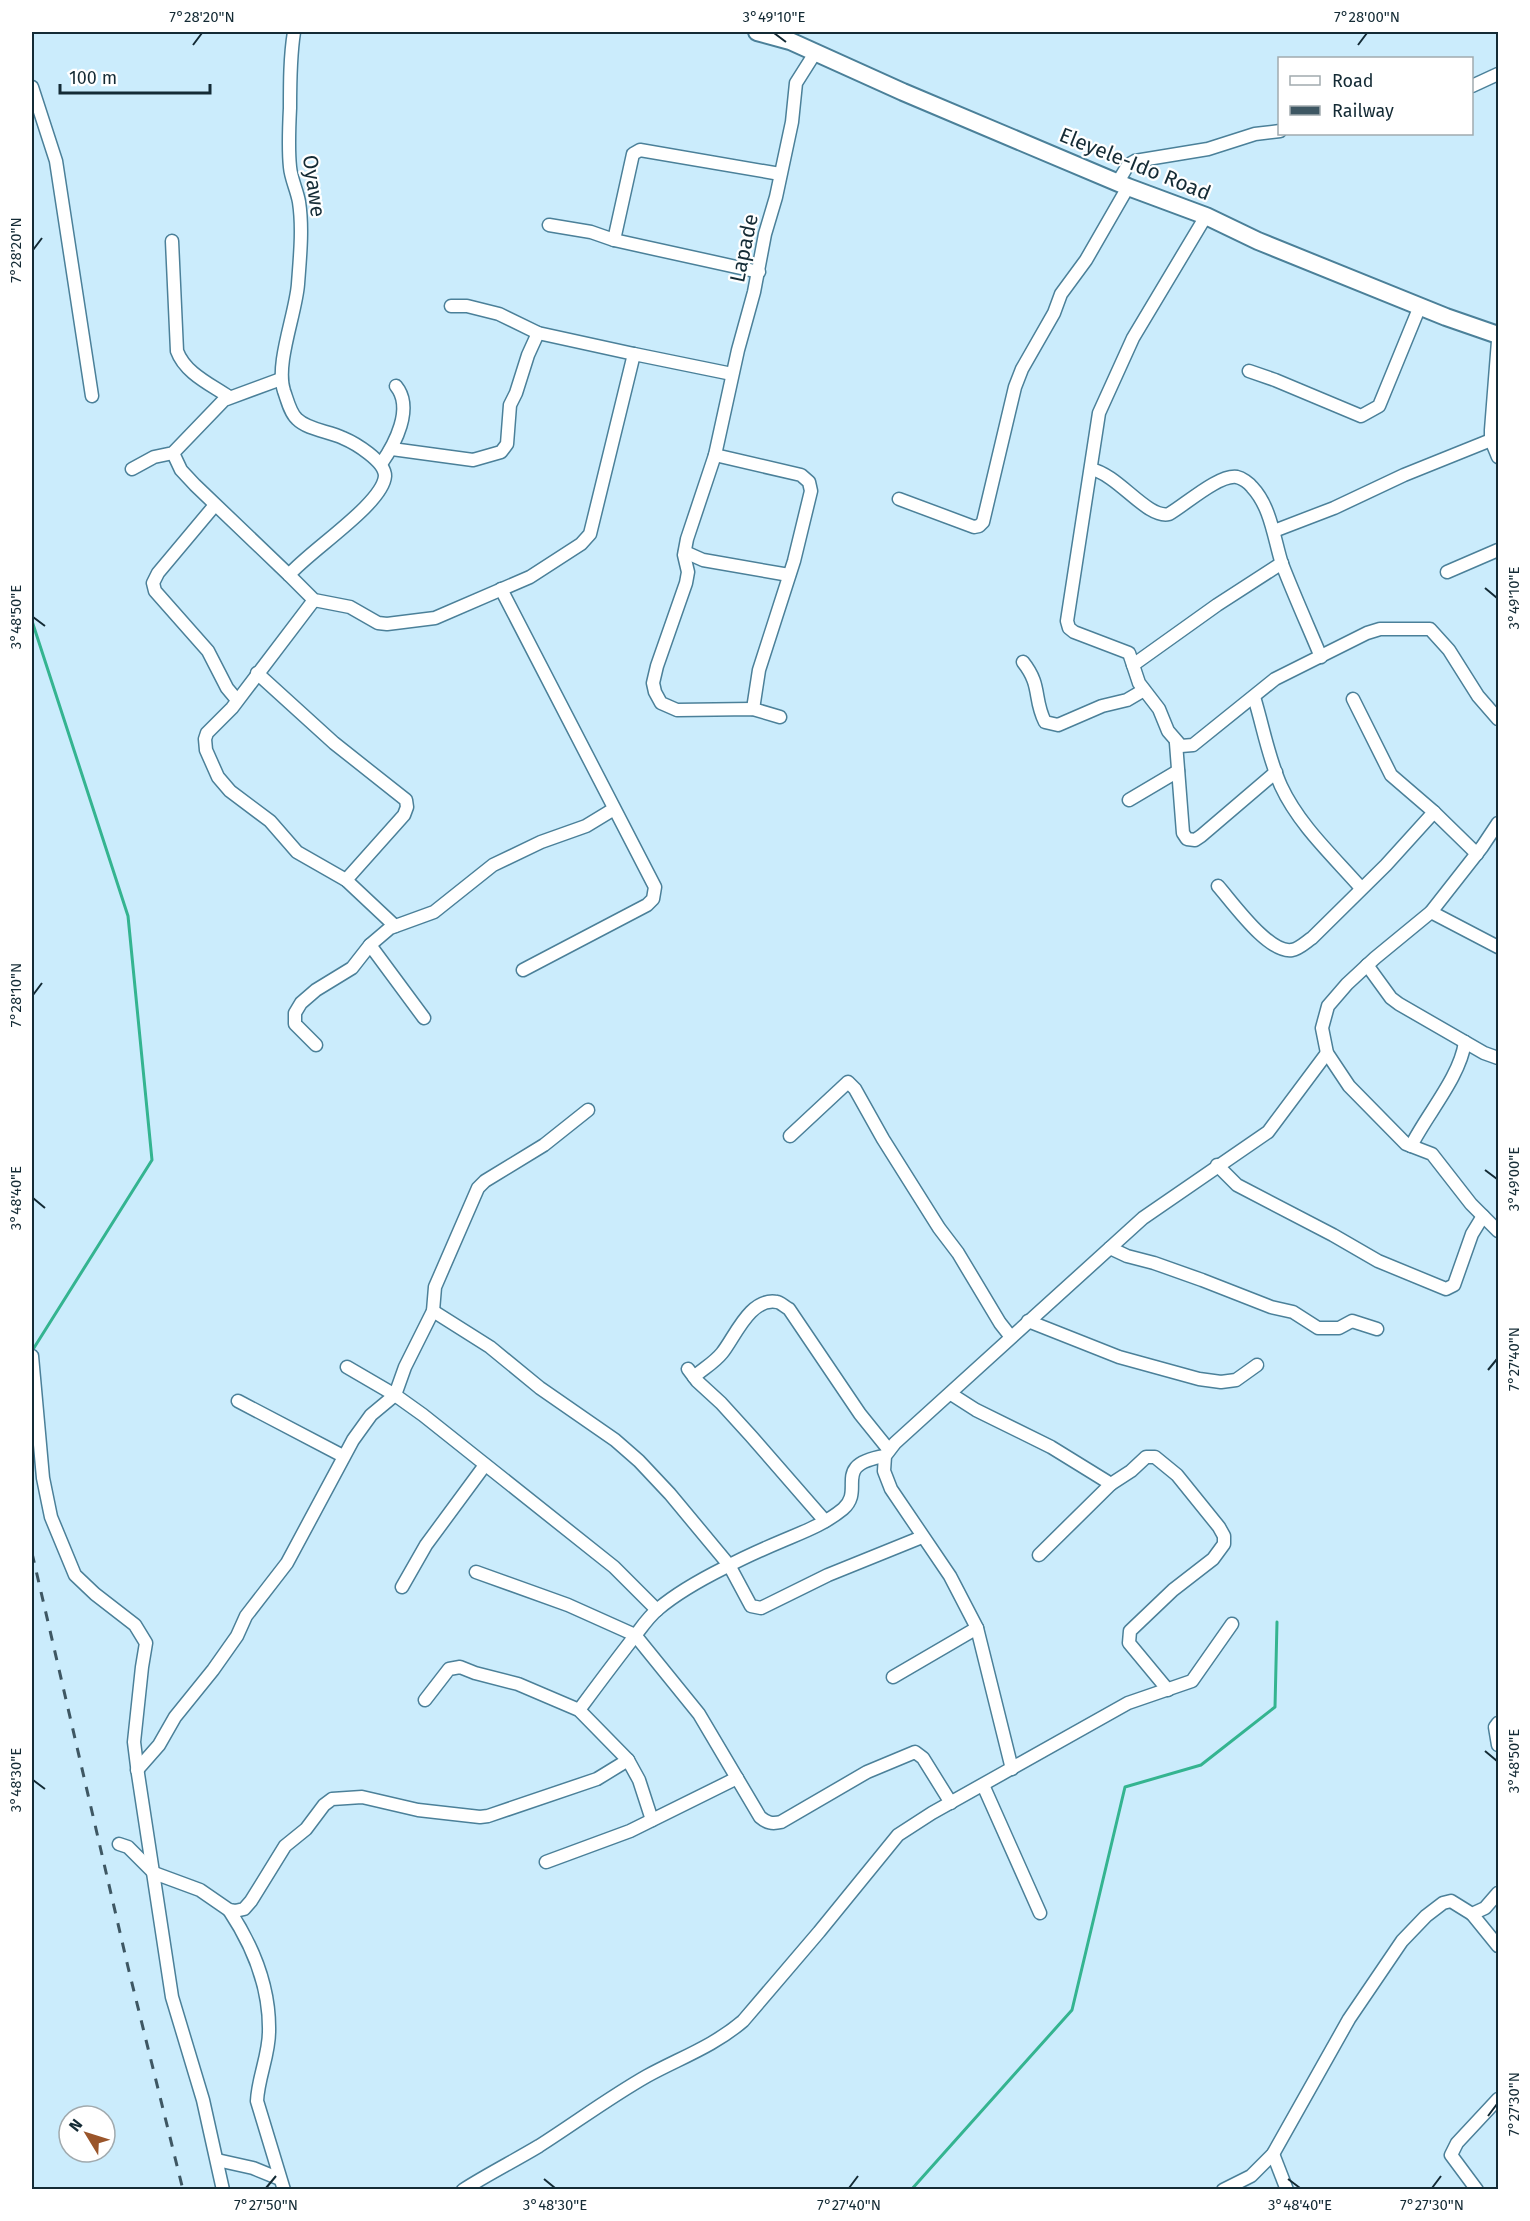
<svg xmlns="http://www.w3.org/2000/svg" width="1530" height="2221" font-family="'Fira Sans',sans-serif">
  <rect width="100%" height="100%" fill="#cbecfc"/>
  <g fill="none" stroke-linecap="round" stroke-linejoin="round">
    <g stroke="#34b490" stroke-width="3">
      <polyline points="32,621 128,916 152,1160 32,1351"/>
      <polyline points="911,2190 1072,2010 1125,1787 1201,1765 1275,1707 1277,1622"/>
    </g>
    <defs>
      <g id="street">
        <path d="M294,32C290,57 290,82 290,108C289,128 288,148 290,167C291,179 297,190 299,202C303,228 300,257 298,284C296,313 275,364 284,391C287,399 290,413 297,419C308,430 329,431 343,438C355,443 385,461 385,476C383,504 309,551 289,575L314,600L350,607L378,623L387,624L435,618L530,577L581,544L590,534L634,354L732,374"/>
        <polyline points="1472,86 1498,74"/>
        <polyline points="32,87 56,161 92,396"/>
        <polyline points="1118,182 1128,165 1135,161 1208,149 1255,134 1280,131"/>
        <polyline points="1206,216 1133,338 1099,413 1067,621 1069,628 1074,632 1129,653 1139,683 1159,709 1168,731 1181,746 1193,745 1275,679 1367,633 1380,629 1430,629 1449,650 1478,696 1498,719"/>
        <polyline points="549,225 591,232 614,240 759,272"/>
        <polyline points="614,240 633,154 640,150 780,174"/>
        <path d="M172,241L177,351C185,373 210,384 229,397"/>
        <polyline points="451,306 467,306 499,314 538,333 634,354"/>
        <polyline points="1498,341 1491,430 1491,440 1498,457"/>
        <polyline points="1249,371 1275,380 1361,416 1379,406 1420,306"/>
        <polyline points="392,449 473,460 501,452 507,444 510,405 516,393 528,355 538,333"/>
        <polyline points="173,453 181,470 195,485 289,575"/>
        <polyline points="715,455 801,475 809,482 811,491 794,561 759,670 753,709"/>
        <path d="M381,464C395,444 414,408 396,386"/>
        <polyline points="132,469 154,457 173,453 224,400 281,379"/>
        <path d="M1091,469C1119,475 1147,519 1169,514C1185,505 1219,474 1237,477C1242,478 1249,483 1252,487C1271,507 1274,539 1282,564C1294,595 1308,626 1321,657"/>
        <polyline points="899,499 974,527 979,526 983,522 1015,387 1022,369 1054,313 1061,294 1086,260 1128,187"/>
        <polyline points="215,505 158,573 153,583 155,591 208,651 227,688 237,700"/>
        <polyline points="1274,531 1334,508 1404,475 1491,440"/>
        <polyline points="685,552 703,560 789,575"/>
        <polyline points="1447,572 1498,550"/>
        <polyline points="501,589 655,887 653,899 647,905 523,970"/>
        <polyline points="314,600 232,708 207,733 205,739 206,750 218,777 230,791 270,821 297,852 346,880 395,926"/>
        <path d="M1023,662C1042,686 1033,698 1045,722L1058,725L1102,706L1127,700L1144,690"/>
        <polyline points="1133,665 1217,605 1282,563"/>
        <polyline points="257,673 334,743 406,800 407,807 404,815 346,880"/>
        <path d="M1254,697C1263,726 1268,757 1281,786C1299,825 1333,856 1361,888"/>
        <polyline points="1353,699 1391,775 1434,812 1477,854"/>
        <polyline points="780,717 753,709 677,710 661,703 655,692 653,683 657,666 686,583 688,572 684,555 687,539 715,455 738,350 754,292 765,234 776,197 792,122 796,83 815,53"/>
        <polyline points="1176,743 1183,833 1187,839 1195,840 1201,836 1276,772"/>
        <polyline points="1129,800 1178,771"/>
        <polyline points="1498,823 1482,847 1431,912 1375,958 1347,984 1328,1006 1322,1028 1327,1053 1349,1086 1406,1144 1432,1154 1471,1204 1498,1231"/>
        <path d="M1218,886C1233,903 1269,954 1292,950C1299,949 1306,942 1312,938L1386,865L1434,812"/>
        <polyline points="1431,912 1498,947"/>
        <polyline points="370,945 424,1018"/>
        <polyline points="1367,965 1391,998 1399,1004 1484,1053 1498,1058"/>
        <polyline points="316,1045 295,1024 295,1013 301,1003 316,990 352,968 370,945 390,928 434,912 493,865 541,842 586,826 614,809"/>
        <polyline points="790,1136 848,1082 855,1089 883,1139 939,1228 958,1253 1000,1323 1011,1337"/>
        <path d="M1411,1146C1427,1114 1460,1077 1465,1042"/>
        <polyline points="1217,1165 1237,1185 1333,1235 1378,1261 1446,1289 1454,1285 1472,1234 1483,1216"/>
        <polyline points="1110,1248 1127,1256 1154,1263 1202,1280 1271,1307 1293,1312 1318,1328 1339,1328 1352,1321 1377,1329"/>
        <polyline points="433,1311 490,1347 540,1388 615,1440 639,1461 670,1494 729,1565 751,1606 761,1608 828,1575 922,1537"/>
        <polyline points="1028,1321 1119,1357 1199,1379 1221,1382 1236,1380 1257,1365"/>
        <polyline points="32,1356 43,1478 51,1517 75,1575 95,1594 135,1625 146,1643 142,1667 134,1742 138,1774 172,1997 203,2100 223,2190"/>
        <polyline points="347,1367 395,1395 423,1415 614,1567 657,1610"/>
        <polyline points="688,1369 697,1381 721,1403 751,1436 825,1521"/>
        <path d="M694,1377C703,1369 715,1362 722,1353C735,1337 750,1297 777,1302C780,1302 785,1307 789,1309L860,1414L889,1450"/>
        <polyline points="951,1394 976,1410 1051,1447 1111,1484"/>
        <polyline points="238,1401 343,1456"/>
        <polyline points="1039,1555 1111,1484 1131,1471 1146,1457 1155,1457 1177,1475 1219,1527 1224,1536 1224,1544 1213,1559 1173,1590 1130,1631 1129,1643 1168,1690"/>
        <path d="M476,1572L568,1605L635,1635L699,1714L760,1817C767,1823 772,1824 781,1822L867,1772L915,1752L923,1758L951,1803"/>
        <polyline points="402,1587 426,1545 485,1465"/>
        <polyline points="893,1677 977,1628"/>
        <path d="M579,1710C596,1687 614,1663 631,1641C640,1630 647,1618 658,1609C677,1593 702,1579 724,1568C743,1558 763,1549 782,1541C803,1532 825,1524 843,1509C866,1489 830,1465 885,1456"/>
        <polyline points="1498,1723 1495,1727 1498,1745"/>
        <polyline points="628,1760 639,1780 652,1820"/>
        <polyline points="1012,1769 977,1628 950,1576 891,1489 884,1471 885,1456 895,1443 1143,1218 1268,1132 1327,1053"/>
        <polyline points="137,1770 159,1745 175,1717 213,1670 237,1636 246,1616 287,1563 353,1440 371,1415 395,1395 405,1367 433,1311 435,1287 478,1188 485,1181 544,1145 588,1110"/>
        <polyline points="983,1785 1040,1913"/>
        <polyline points="119,1844 128,1847 154,1873 200,1890 229,1910 235,1911 244,1909 251,1901 285,1846 306,1829 324,1805 332,1799 362,1797 418,1810 480,1817 488,1816 597,1779 628,1760 579,1710 518,1684 475,1673 460,1667 449,1669 425,1700"/>
        <polyline points="546,1862 630,1831 737,1778"/>
        <path d="M229,1910C253,1946 270,1987 269,2032C269,2055 258,2078 257,2101L284,2190"/>
        <polyline points="1472,1914 1498,1946"/>
        <polyline points="1273,2154 1287,2190"/>
        <polyline points="217,2160 253,2168 280,2179"/>
        <path d="M463,2190C488,2174 514,2161 539,2146C575,2123 610,2097 647,2076C680,2058 714,2046 743,2021L819,1932L898,1835L932,1813L1128,1703L1192,1681L1232,1624"/>
        <polyline points="1223,2190 1251,2176 1273,2154 1349,2019 1402,1941 1426,1916 1443,1903 1451,1901 1472,1914 1485,1908 1498,1893"/>
        <polyline points="1477,2190 1451,2155 1457,2143 1498,2099"/>
      </g>
      <polyline id="secondary" points="757,32 790,41 903,92 1128,187 1206,216 1258,241 1446,317 1498,335"/>
    </defs>
    <use href="#street" stroke="#4b8099" stroke-width="15"/>
    <use href="#secondary" stroke="#4b8099" stroke-width="20"/>
    <use href="#street" stroke="#fff" stroke-width="12"/>
    <use href="#secondary" stroke="#fff" stroke-width="16"/>
    <polyline stroke="#3e5763" stroke-width="3" stroke-dasharray="10 10" stroke-linecap="butt" points="32,1553 128,1967 183,2190"/>
  </g>
  <path fill="none" stroke="#142b35" stroke-width="2" d="M774,33L786,42M193,45L202,33M1358,45L1367,33M33,250L42,238M1485,588L1497,598M33,617L45,626M33,995L42,983M1485,1170L1497,1179M33,1198L45,1208M1488,1370L1497,1359M1485,1751L1497,1761M33,1780L45,1789M1488,2116L1497,2104M544,2179L555,2188M1288,2179L1300,2188M266,2188L276,2176M849,2188L858,2176M1432,2188L1441,2176"/>
  <g text-anchor="middle" stroke-width="4.5" stroke-linejoin="round" paint-order="stroke">
    <g font-size="21" fill="#142b35" stroke="#fff">
      <text transform="translate(1135 164) rotate(22)" y="7">Eleyele-Ido Road</text>
      <text transform="translate(314 186) rotate(82)" y="7">Oyawe</text>
      <text transform="translate(744 248) rotate(-78)" y="7">Lapade</text>
    </g>
  </g>
  <rect width="1530" height="2221" fill="none" stroke="#ffffff" stroke-width="66"/>
  <rect x="1278" y="57" width="195" height="78" fill="#ffffff" stroke="#a1aaae" stroke-width="1.5"/>
  <rect x="1290" y="76" width="30" height="9" fill="#ffffff" stroke="#a1aaae" stroke-width="1.5"/>
  <text x="1332" y="87" font-size="18" fill="#142b35">Road</text>
  <rect x="1290" y="106" width="30" height="9" fill="#3e5763" stroke="#a1aaae" stroke-width="1.5"/>
  <text x="1332" y="117" font-size="18" fill="#142b35">Railway</text>
  <g transform="translate(87 2134) rotate(308)"><circle r="28" fill="#ffffff" stroke="#a1aaae" stroke-width="1.5"/>
  <path d="M0-4.5L10 22L0 15L-10 22Z" fill="#9a552a"/>
  <text y="-9" font-size="16" font-weight="bold" text-anchor="middle" fill="#142b35">N</text>
  </g>
  <path d="M60 84v9h150v-9" fill="none" stroke="#142b35" stroke-width="3"/>
  <text x="69" y="84" font-size="18" fill="#142b35" stroke="#ffffff" stroke-width="4.5" paint-order="stroke">100 m</text>
  <rect x="33" y="33" width="1464" height="2155" fill="none" stroke="#142b35" stroke-width="2"/>
  <g font-size="15" text-anchor="middle" fill="#142b35">
    <text x="202" y="22">7°28'20"N</text>
    <text x="774" y="22">3°49'10"E</text>
    <text x="1367" y="22">7°28'00"N</text>
    <text transform="translate(16 250) rotate(-90)" y="5">7°28'20"N</text>
    <text transform="translate(1514 598) rotate(-90)" y="5">3°49'10"E</text>
    <text transform="translate(16 617) rotate(-90)" y="5">3°48'50"E</text>
    <text transform="translate(16 995) rotate(-90)" y="5">7°28'10"N</text>
    <text transform="translate(1514 1179) rotate(-90)" y="5">3°49'00"E</text>
    <text transform="translate(16 1198) rotate(-90)" y="5">3°48'40"E</text>
    <text transform="translate(1514 1359) rotate(-90)" y="5">7°27'40"N</text>
    <text transform="translate(1514 1761) rotate(-90)" y="5">3°48'50"E</text>
    <text transform="translate(16 1780) rotate(-90)" y="5">3°48'30"E</text>
    <text transform="translate(1514 2104) rotate(-90)" y="5">7°27'30"N</text>
    <text x="266" y="2210">7°27'50"N</text>
    <text x="555" y="2210">3°48'30"E</text>
    <text x="849" y="2210">7°27'40"N</text>
    <text x="1300" y="2210">3°48'40"E</text>
    <text x="1432" y="2210">7°27'30"N</text>
  </g>
</svg>
